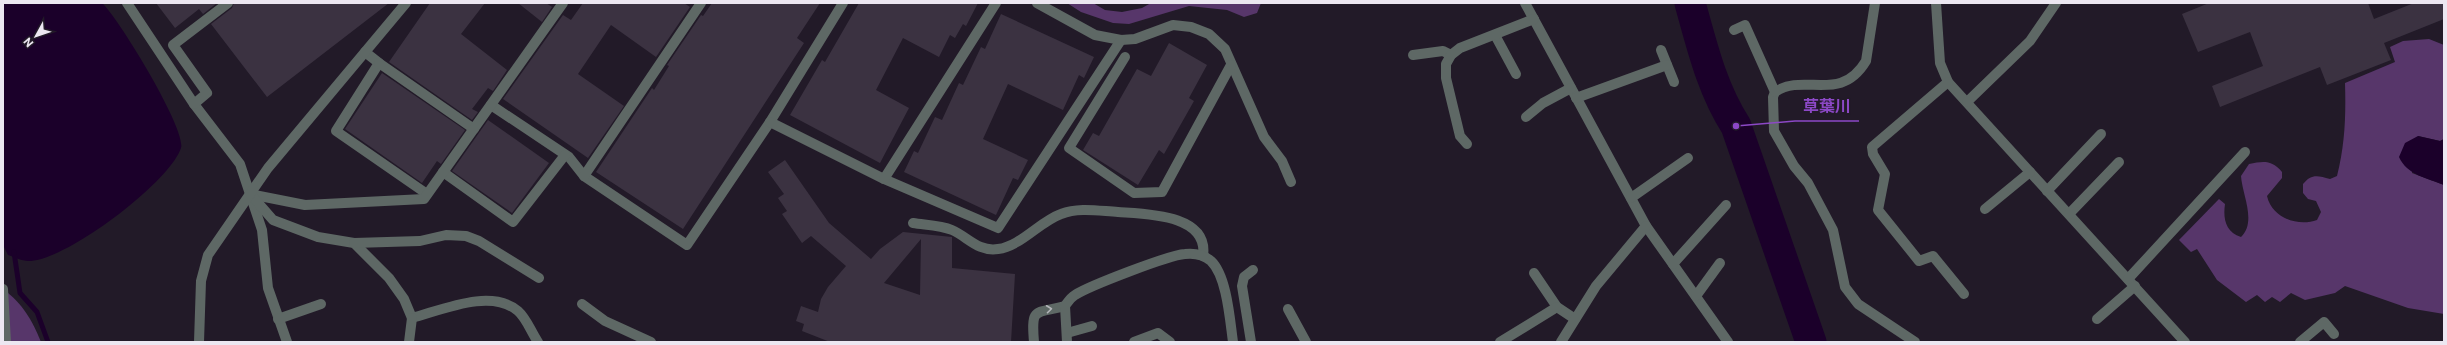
<svg xmlns="http://www.w3.org/2000/svg" width="2447" height="345" font-family="Commissioner,'Noto Sans JP',sans-serif">
  <rect width="100%" height="100%" fill="#221a28"/>
  <g fill="#57366a">
    <polygon points="1067,3 1093,3 1105,10 1122,12 1142,8 1151,3 1261,3 1257,13 1244,17 1227,10 1189,6 1129,24 1113,23 1081,12"/>
    <path d="M2429,39L2444,45V139L2440,141L2418,136L2412,173L2444,185V314L2408,308L2345,286L2335,293L2305,300L2291,293L2280,302L2272,297L2265,302L2257,295L2246,302L2217,280L2197,249L2191,252L2179,240L2219,199L2225,204C2223,218 2225,232 2241,237C2257,222 2242,194 2241,176L2249,164C2264,161 2272,160 2282,172V178L2267,196C2272,218 2298,227 2317,220L2321,212L2316,201L2308,199L2303,193V184C2311,174 2317,175 2330,179L2337,176C2345,145 2346,115 2345,83L2395,62L2390,47L2403,41Z"/>
    <path d="M3,289C23,304 32,320 41,342H3Z"/>
  </g>
  <g fill="#1b002a">
    <path d="M3,3H102C118,17 187,130 181,148C170,182 65,262 28,261C22,261 14,257 8,255L3,245Z"/>
    <path d="M2418,136L2440,141L2444,139V185C2427,178 2407,175 2399,157L2405,143Z"/>
  </g>
  <g fill="none" stroke-linecap="round" stroke-linejoin="round">
    <polyline stroke="#1b002a" stroke-width="5" points="14,252 20,293 37,312 48,342"/>
    <path stroke="#1b002a" stroke-width="31" d="M1690,3C1702,46 1712,89 1736,126L1811,342"/>
  </g>
  <g fill="#3b3241" fill-rule="evenodd">
    <polygon points="156,3 217,3 203,14 199,9 175,28"/>
    <polygon points="234,3 389,3 267,97 211,24 232,8"/>
    <polygon points="430,3 485,3 461,34 507,70 493,91 488,88 472,109 478,112 472,120 389,62"/>
    <polygon points="518,3 546,3 552,7 542,22"/>
    <polygon points="583,3 684,3 690,7 656,57 611,25 578,74 624,106 588,158 503,99 563,15 571,20"/>
    <polygon points="712,3 820,3 797,38 804,43 683,229 596,172 652,88 654,90 669,66 667,65 701,15 703,16"/>
    <polygon points="859,3 978,3 966,26 963,24 955,38 950,35 939,57 903,38 876,90 909,108 880,163 790,115 822,60 825,62"/>
    <polygon points="2209,3 2368,3 2374,19 2414,3 2444,3 2444,19 2384,43 2391,60 2327,85 2320,67 2220,107 2212,86 2263,66 2250,32 2198,52 2182,14"/>
    <polygon points="1001,14 1094,57 1084,78 1079,75 1063,110 1008,84 983,139 1028,160 1018,180 1013,178 996,215 904,172 914,151 918,153 935,117 942,120 959,83 963,85 981,47 985,49"/>
    <polygon points="1169,43 1207,65 1189,98 1194,101 1164,154 1159,150 1138,185 1083,150 1093,133 1099,136 1137,69 1151,76"/>
    <polygon points="382,73 465,130 441,164 437,161 422,183 345,129"/>
    <polygon points="488,120 549,163 512,213 452,171"/>
    <path d="M785,160L829,223L871,259L880,249L903,232L952,237V268L1015,274L1011,342H830L802,331L804,324L796,321L801,306L818,312L821,299L828,287L846,266L811,236L802,243L782,214L787,211L778,198L784,194L768,172ZM921,239L920,295L884,283Z"/>
  </g>
  <g fill="none" stroke-linecap="round" stroke-linejoin="round">
    <g stroke="#5e6865" stroke-width="10">
      <polyline points="127,3 194,104 240,164 262,230 268,288 287,342"/>
      <polyline points="1037,3 1095,35 1121,40 1135,39 1173,25 1191,27 1209,34 1225,49 1264,137 1282,161 1291,182"/>
      <polyline points="1525,3 1646,226 1728,342"/>
      <path d="M1875,3L1866,61C1840,104 1805,72 1775,92L1773,97L1774,131L1794,166L1808,183L1833,230L1845,287L1858,304L1915,342"/>
      <polyline points="1936,3 1940,63 1948,82 2185,342"/>
      <polyline points="1734,30 1745,25 1775,92"/>
      <polyline points="1495,35 1516,74"/>
      <polyline points="1661,50 1674,82"/>
      <polyline points="365,52 379,63 336,131 427,194"/>
      <polyline points="1413,55 1443,51 1451,55"/>
      <polyline points="1125,57 1069,148 1134,193 1162,192 1231,65"/>
      <polyline points="379,63 474,129"/>
      <polyline points="1948,82 1872,147 1873,154 1885,174 1878,210 1919,261 1933,256 1964,294"/>
      <polyline points="1576,98 1667,65"/>
      <polyline points="1967,102 2030,41 2056,3"/>
      <polyline points="194,104 207,93 173,45 228,3"/>
      <polyline points="491,105 569,157 584,176 687,245 770,122 843,3"/>
      <polyline points="1526,117 1543,103 1571,88"/>
      <polyline points="770,122 884,179 998,228 1121,40"/>
      <polyline points="1467,144 1460,136 1446,78 1446,64 1451,55 1460,48 1534,19"/>
      <polyline points="443,172 513,222 565,155"/>
      <polyline points="584,176 701,3"/>
      <polyline points="884,179 996,3"/>
      <polyline points="2047,191 2101,134"/>
      <polyline points="250,194 305,205 424,199 563,3"/>
      <path d="M253,197L273,220L318,237L354,243L389,278L404,299L412,318C442,310 491,288 518,311C527,319 531,332 538,342"/>
      <polyline points="1631,198 1688,158"/>
      <polyline points="1985,209 2030,172"/>
      <polyline points="2069,214 2119,162"/>
      <path d="M913,223C925,225 940,225 952,230C968,237 978,252 998,249C1021,246 1039,222 1061,214C1079,207 1099,211 1118,212C1146,214 1209,214 1203,256"/>
      <polyline points="354,243 420,241 446,235 466,236 479,241 539,278"/>
      <polyline points="1673,264 1726,205"/>
      <polyline points="1534,273 1557,307 1575,319"/>
      <polyline points="2128,279 2245,152"/>
      <polyline points="3,289 6,342"/>
      <polyline points="1696,296 1720,263"/>
      <polyline points="582,304 605,321 651,342"/>
      <polyline points="1288,309 1306,342"/>
      <polyline points="278,319 321,304"/>
      <polyline points="2097,319 2135,286"/>
      <polyline points="1067,333 1092,326"/>
      <polyline points="199,342 201,281 208,255 268,168 406,3"/>
      <polyline points="409,342 412,318"/>
      <path d="M1034,342C1031,306 1035,314 1065,306"/>
      <path d="M1067,342L1065,306C1068,302 1070,298 1075,295C1089,286 1169,255 1185,254C1194,253 1204,255 1211,261C1227,276 1230,321 1233,342"/>
      <polyline points="1134,342 1158,333 1170,342"/>
      <polyline points="1251,342 1242,286 1244,277 1253,270"/>
      <polyline points="1500,342 1557,307"/>
      <polyline points="1561,342 1596,286 1646,226"/>
      <polyline points="2300,342 2324,322 2334,334"/>
    </g>
  </g>
  <defs><path id="oneway-chevron" d="M-2-3.5L2.5 0L-2 3.5" fill="none" stroke-width="1.6" stroke-linecap="round" stroke-linejoin="round"/></defs>
  <use stroke="#b3b4b9" href="#oneway-chevron" transform="translate(1049 309) rotate(-7)"/>
  <path fill="none" stroke="#8c48c6" stroke-width="1.5" d="M1736 126L1795 121H1859"/>
  <circle fill="#8c48c6" stroke="#221a28" stroke-width="1.5" cx="1736" cy="126" r="4"/>
  <g font-size="16" text-anchor="middle" font-weight="bold" fill="#8c48c6" stroke="#221a28" stroke-width="3" stroke-linejoin="round" paint-order="stroke">
    <text x="1827" y="112">草葉川</text>
  </g>
  <rect width="2447" height="345" fill="none" stroke="#ece7f1" stroke-width="8"/>
  <g transform="translate(36 36) rotate(230)" stroke="#221a28" stroke-width="3" paint-order="stroke">
  <path d="M0-3L7 15L0 10L-7 15Z" fill="#ece7f1"/>
  <text y="-6" font-size="11" font-weight="bold" text-anchor="middle" fill="#ece7f1">N</text>
  </g>
</svg>
